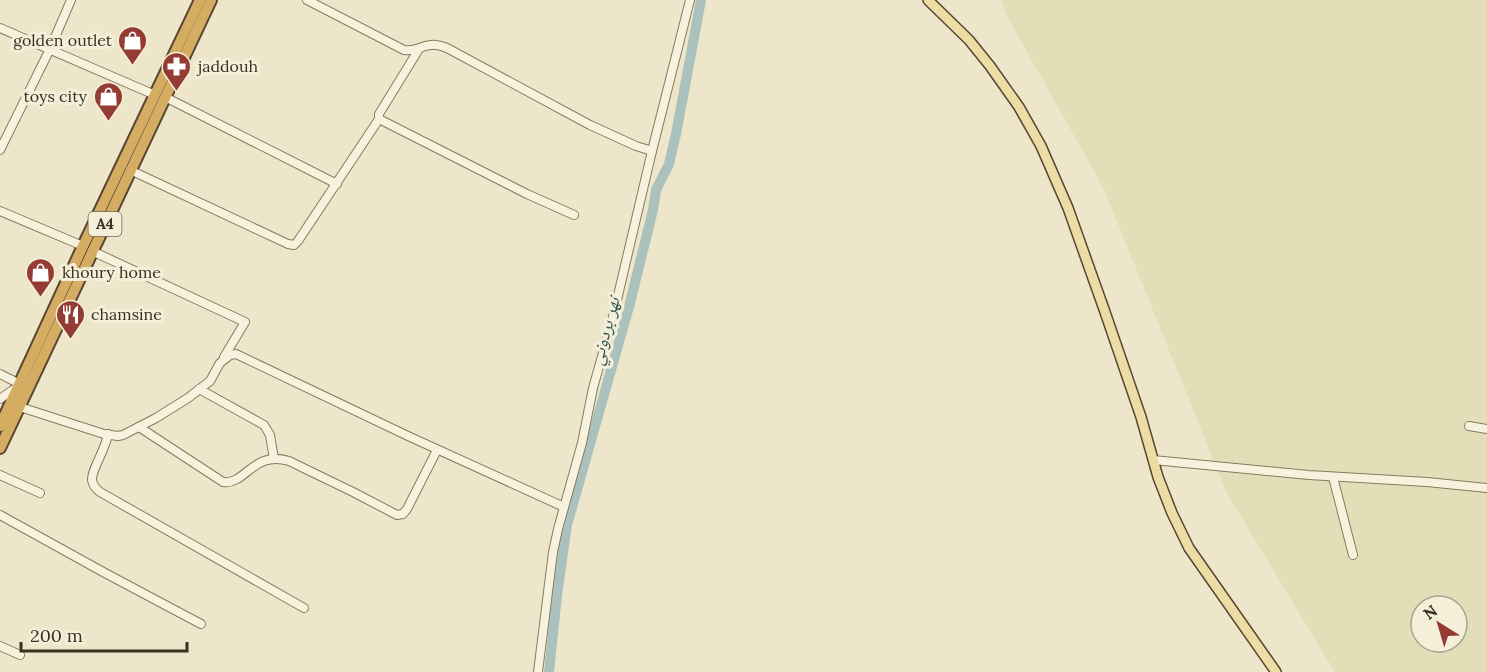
<svg xmlns="http://www.w3.org/2000/svg" width="1487" height="672" font-family="Lora,'Noto Naskh Arabic',serif">
  <rect width="100%" height="100%" fill="#ede6ca"/>
  <path fill="#e2dfb8" fill-rule="evenodd" d="M1002,0H1487V672H1335L1227,494L1104,189L1008,18ZM1421,606H1457V642H1421Z"/>
  <g fill="none" stroke-linecap="round" stroke-linejoin="round">
    <polyline stroke="#aac1bd" stroke-width="10" points="549,672 557,595 567,525 629,307 653,210 656,190 669,164 676,134 701,0"/>
    <defs>
      <g id="minor">
        <path d="M307,0L404,50C417,52 419,46 431,45C436,44 442,46 447,48L590,125L636,146L652,151"/>
        <polyline points="0,28 155,95"/>
        <polyline points="419,49 379,114 379,119 381,120 527,194 574,215"/>
        <polyline points="165,97 337,184"/>
        <polyline points="0,150 50,49 71,0"/>
        <polyline points="130,170 288,244 294,245 298,241 379,119"/>
        <polyline points="0,211 83,246"/>
        <polyline points="92,251 245,322 224,357"/>
        <polyline points="0,374 20,384"/>
        <polyline points="199,389 264,425 270,435 274,459"/>
        <polyline points="0,399 17,387"/>
        <polyline points="20,407 104,434 118,436 123,435 156,418 188,398 210,381 220,363 230,355 236,354 408,436 564,507"/>
        <polyline points="1469,426 1487,429"/>
        <path d="M139,427L223,482C246,485 253,450 289,461L353,492L397,515L403,514L407,509L437,450"/>
        <path d="M108,434C106,449 91,470 92,480C93,486 96,489 100,492L304,608"/>
        <polyline points="1153,460 1309,475 1427,482 1487,488"/>
        <polyline points="0,475 40,493"/>
        <polyline points="1333,477 1353,555"/>
        <polyline points="0,515 105,573 201,624"/>
        <polyline points="0,646 20,655"/>
        <polyline points="538,672 553,552 558,529 582,443 593,388 612,321 652,151 690,0"/>
      </g>
      <polyline id="major" points="928,0 969,40 990,66 1019,107 1041,146 1068,208 1105,312 1141,417 1158,477 1172,513 1189,548 1276,672"/>
      <g id="highway">
        <polyline points="0,426 83,246 200,0"/>
        <polyline points="0,448 211,0"/>
      </g>
    </defs>
    <use href="#minor" stroke="#89795f" stroke-width="10"/>
    <use href="#major" stroke="#574733" stroke-width="12"/>
    <use href="#highway" stroke="#574733" stroke-width="14"/>
    <use href="#minor" stroke="#f7f2dd" stroke-width="8"/>
    <use href="#major" stroke="#ecdda5" stroke-width="9"/>
    <use href="#highway" stroke="#d5ad62" stroke-width="10"/>
  </g>
  <defs>
    <symbol id="shop-pin" viewBox="-11 -11 22 30"><path d="M0 17L-7.5 6A9.5 9.5 0 1 1 7.5 6Z" fill="#943b33" stroke="#f4efd9"/><path d="M-5-2.5h2.3a2.7 3.5 0 0 1 5.4 0H5L5.5 6h-11ZM-1.5-2.5h3a1.5 2.3 0 0 0-3 0Z" fill="#fff"/></symbol>
    <symbol id="pharmacy-pin" viewBox="-11 -11 22 30"><path d="M0 17L-7.5 6A9.5 9.5 0 1 1 7.5 6Z" fill="#943b33" stroke="#f4efd9"/><path d="M-2-6h4v4h4v4h-4v4h-4v-4h-4v-4h4Z" fill="#fff"/></symbol>
    <symbol id="restaurant-pin" viewBox="-11 -11 22 30"><path d="M0 17L-7.5 6A9.5 9.5 0 1 1 7.5 6Z" fill="#943b33" stroke="#f4efd9"/><path d="M-5-6h1v4h1v-4h1v4h1v-4h1v5L-1.5 .5V6h-2V.5L-5-1ZM5-6V6H3V1.5H1.5Q1.5-4 5-6Z" fill="#fff"/></symbol>
  </defs>
  <g fill-rule="evenodd">
    <use href="#shop-pin" x="116" y="24" width="33" height="45"/>
    <use href="#pharmacy-pin" x="160" y="50" width="33" height="45"/>
    <use href="#shop-pin" x="92" y="80" width="33" height="45"/>
    <use href="#shop-pin" x="24" y="256" width="33" height="45"/>
    <use href="#restaurant-pin" x="54" y="298" width="33" height="45"/>
  </g>
  <g text-anchor="middle" stroke-width="6" stroke-linejoin="round" paint-order="stroke">
    <rect fill="#f4efd9" stroke="#726959" stroke-width="1.5" x="88.5" y="212" width="33" height="24" rx="4.5"/>
    <g font-size="15" font-weight="bold" fill="#3a3022">
      <text x="105" y="229">A4</text>
    </g>
    <g font-size="16" fill="#3a3022" stroke="#f4efd9" text-anchor="start">
      <text x="112" y="46" text-anchor="end">golden outlet</text>
      <text x="198" y="72">jaddouh</text>
      <text x="87" y="102" text-anchor="end">toys city</text>
      <text x="62" y="278">khoury home</text>
      <text x="91" y="320">chamsine</text>
    </g>
    <g font-size="18" font-style="italic" fill="#325859" stroke="#f4efd9">
      <text transform="translate(605 331) rotate(-75)" y="6">نهر بردوني</text>
    </g>
  </g>
  <g transform="translate(1439 624) rotate(323)"><circle r="28" fill="#f4efd9" stroke="#aaa390" stroke-width="1.5"/>
  <path d="M0-4.5L10 22L0 15L-10 22Z" fill="#943b33"/>
  <text y="-9" font-size="16" font-weight="bold" text-anchor="middle" fill="#3a3022">N</text>
  </g>
  <path d="M21 642v9h166v-9" fill="none" stroke="#3a3022" stroke-width="3"/>
  <text x="30" y="642" font-size="18" fill="#3a3022" stroke="#f4efd9" stroke-width="4.5" paint-order="stroke">200 m</text>
</svg>
